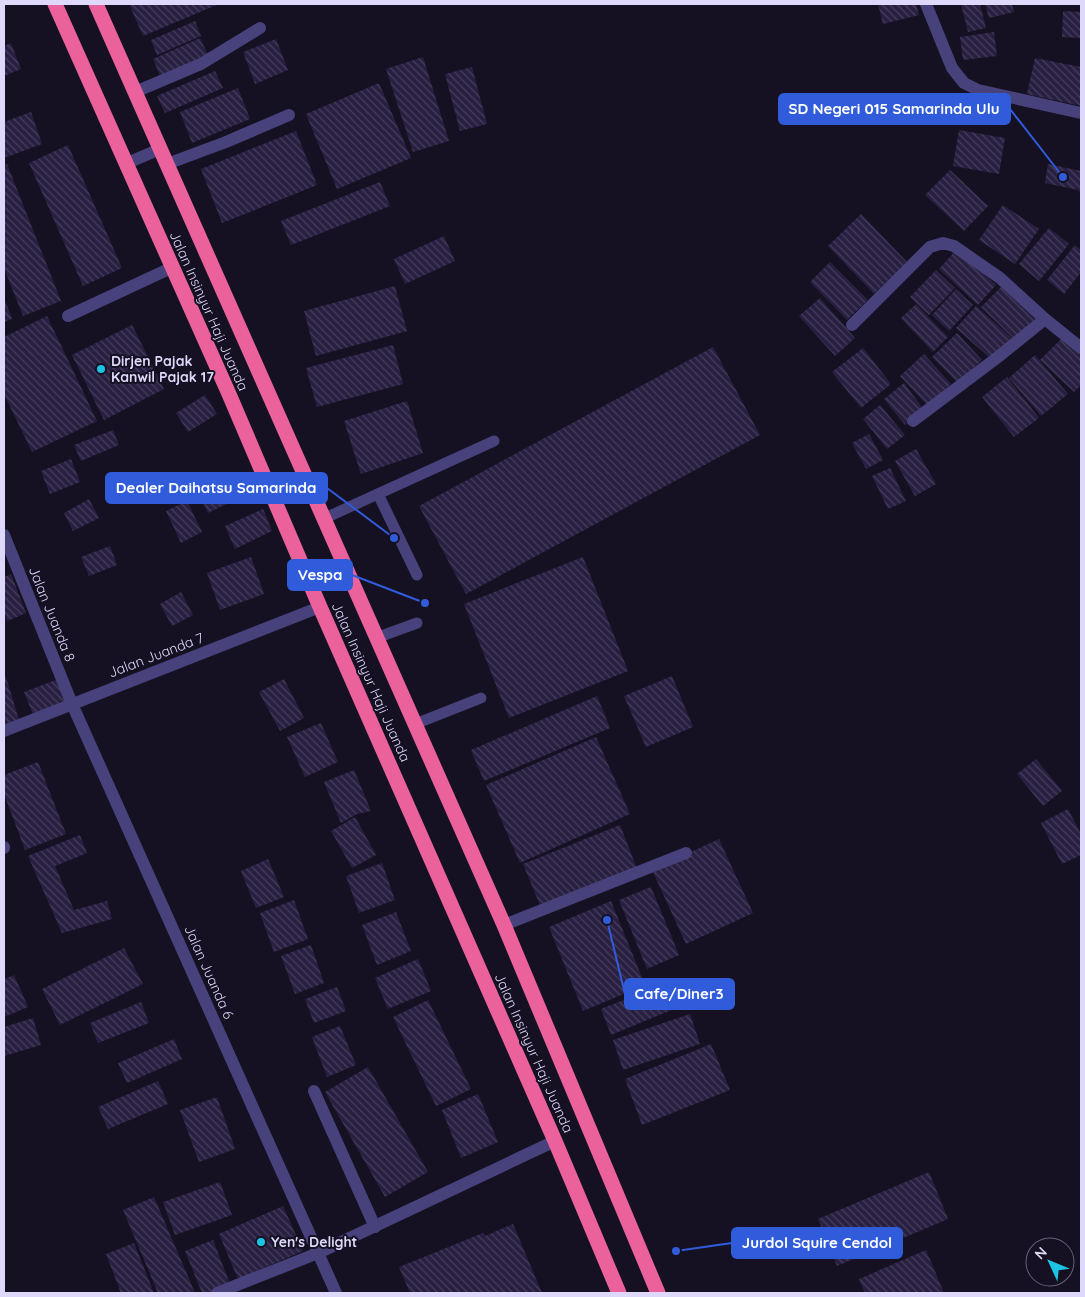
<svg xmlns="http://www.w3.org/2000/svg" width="1085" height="1297" font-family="Quicksand,sans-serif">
  <defs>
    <pattern id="building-back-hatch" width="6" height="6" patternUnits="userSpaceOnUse" patternTransform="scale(1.25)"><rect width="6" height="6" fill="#281f41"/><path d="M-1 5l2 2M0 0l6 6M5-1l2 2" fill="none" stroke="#473f5d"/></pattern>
  </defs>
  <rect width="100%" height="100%" fill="#151123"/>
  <g fill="url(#building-back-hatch)">
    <polygon points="129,4 219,4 143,36"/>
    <polygon points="878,4 916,4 919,15 883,24"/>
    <polygon points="961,4 980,4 986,28 968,32"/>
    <polygon points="985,4 1012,4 1014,12 989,18"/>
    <polygon points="1063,11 1081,12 1081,38 1062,37"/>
    <polygon points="195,21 201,36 157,55 151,40"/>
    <polygon points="994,32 997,56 963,60 960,37"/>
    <polygon points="200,38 209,57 161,78 153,59"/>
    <polygon points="276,39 288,70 255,84 243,52"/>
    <polygon points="11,43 21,69 4,76 4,46"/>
    <polygon points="423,57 449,141 413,152 386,69"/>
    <polygon points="1035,58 1081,67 1081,106 1027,94"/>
    <polygon points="472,67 487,124 460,131 445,74"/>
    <polygon points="215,71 223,88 165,113 157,96"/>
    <polygon points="379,83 411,158 337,189 306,114"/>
    <polygon points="238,88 250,119 192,143 180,112"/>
    <polygon points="31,112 42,144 4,158 4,122"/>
    <polygon points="959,130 1005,138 999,174 953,166"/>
    <polygon points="296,131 317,185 222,223 201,169"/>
    <polygon points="68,145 122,268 83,286 29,163"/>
    <polygon points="7,164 61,301 23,316 4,268 4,165"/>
    <polygon points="1048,164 1081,171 1081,192 1078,191 1078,190 1045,183"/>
    <polygon points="950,170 988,206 964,231 925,195"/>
    <polygon points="380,182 390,206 291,245 281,221"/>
    <polygon points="1003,205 1039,229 1015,264 979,240"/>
    <polygon points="861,214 907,262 874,294 828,246"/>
    <polygon points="1049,228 1069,244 1039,281 1019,264"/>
    <polygon points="444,236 455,261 405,284 394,259"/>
    <polygon points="1075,245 1081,250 1081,272 1064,294 1047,280"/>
    <polygon points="957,249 996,285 978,305 939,269"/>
    <polygon points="830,262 868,300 847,320 810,282"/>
    <polygon points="936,270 955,288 929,315 910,297"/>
    <polygon points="1004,284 1038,316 1015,340 981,307"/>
    <polygon points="395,286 407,331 316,356 304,311"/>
    <polygon points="956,289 973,305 949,331 932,315"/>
    <polygon points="4,298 12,319 4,322"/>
    <polygon points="820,298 855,338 835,356 799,316"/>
    <polygon points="916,304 948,337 933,352 901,318"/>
    <polygon points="976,306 1012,338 992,360 956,328"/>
    <polygon points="47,316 97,421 32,452 4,394 4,337"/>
    <polygon points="132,325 164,389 104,420 72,355"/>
    <polygon points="957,333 982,360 958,383 932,357"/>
    <polygon points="1064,336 1081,353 1081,385 1074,392 1040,360"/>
    <polygon points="393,345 403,384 317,407 306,368"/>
    <polygon points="713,347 760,435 466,594 419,506"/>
    <polygon points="863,348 891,384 861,408 832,372"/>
    <polygon points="924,354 951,384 928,406 900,376"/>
    <polygon points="1035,355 1068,394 1041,416 1009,378"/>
    <polygon points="1007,377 1039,418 1014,437 982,397"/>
    <polygon points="904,383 924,410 905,425 884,399"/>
    <polygon points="205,395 217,414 188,432 176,413"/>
    <polygon points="407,401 423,453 361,474 344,421"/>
    <polygon points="880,405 905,435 887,449 863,419"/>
    <polygon points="113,430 119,445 81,461 74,445"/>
    <polygon points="869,434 883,460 866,469 852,443"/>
    <polygon points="916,449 936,484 915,496 895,461"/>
    <polygon points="71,459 80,482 50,494 41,471"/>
    <polygon points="890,468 906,501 888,509 872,476"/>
    <polygon points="223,487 231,502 208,513 201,498"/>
    <polygon points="89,499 99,518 73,531 64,513"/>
    <polygon points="187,501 202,532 181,543 166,511"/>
    <polygon points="263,509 272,531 235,549 225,526"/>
    <polygon points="110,546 117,565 89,576 81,557"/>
    <polygon points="251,557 264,594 220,610 207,573"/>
    <polygon points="583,557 628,671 509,718 464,604"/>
    <polygon points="11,574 26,613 7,621 4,612 4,577"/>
    <polygon points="181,592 193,615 172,626 160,604"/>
    <polygon points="4,671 20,723 4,728"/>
    <polygon points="672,676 693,727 646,747 624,696"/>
    <polygon points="58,679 67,704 34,717 24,692"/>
    <polygon points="284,679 304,718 280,731 259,692"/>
    <polygon points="597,696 610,728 484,781 471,750"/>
    <polygon points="321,723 338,762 305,777 287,737"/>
    <polygon points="596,737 630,814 520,863 486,785"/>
    <polygon points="1036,759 1062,791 1043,806 1017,774"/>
    <polygon points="38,762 66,834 25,850 4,794 4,775"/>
    <polygon points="354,770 371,811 357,814 341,823 324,782"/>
    <polygon points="1068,809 1081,834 1081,855 1062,864 1041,823"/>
    <polygon points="355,817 376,855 352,868 331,831"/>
    <polygon points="620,825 638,871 542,910 523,864"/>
    <polygon points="80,835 87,853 55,866 74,910 107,901 112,919 62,933 28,856"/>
    <polygon points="719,839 753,913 686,944 652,870"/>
    <polygon points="268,859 284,897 256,908 241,871"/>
    <polygon points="382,863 395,900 359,913 346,876"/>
    <polygon points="651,887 679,955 647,969 619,900"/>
    <polygon points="294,900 308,939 274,952 260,913"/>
    <polygon points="611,901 645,985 583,1011 549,927"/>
    <polygon points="396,912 411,951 377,965 362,925"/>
    <polygon points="311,945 324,983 295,994 281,956"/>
    <polygon points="124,948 143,984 60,1025 42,989"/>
    <polygon points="418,959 431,991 388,1009 375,978"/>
    <polygon points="14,975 28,1007 4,1017 4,979"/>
    <polygon points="676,979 686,1004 611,1035 601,1009"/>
    <polygon points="337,987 346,1011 314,1023 305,999"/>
    <polygon points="428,1000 471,1089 436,1106 393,1017"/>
    <polygon points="141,1002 149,1023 98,1043 90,1023"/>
    <polygon points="690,1014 700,1044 623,1070 613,1040"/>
    <polygon points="33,1018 41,1045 4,1056 4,1027"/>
    <polygon points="340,1026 356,1065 327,1077 312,1037"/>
    <polygon points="174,1039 182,1059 127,1083 118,1063"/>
    <polygon points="711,1044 730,1090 642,1125 625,1079"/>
    <polygon points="368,1067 428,1172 385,1197 325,1092"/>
    <polygon points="158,1081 168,1104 108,1129 98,1107"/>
    <polygon points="478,1094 498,1142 461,1158 442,1110"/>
    <polygon points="217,1097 235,1149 199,1162 180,1110"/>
    <polygon points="929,1172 948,1219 837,1266 818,1219"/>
    <polygon points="220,1182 232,1215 175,1235 163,1202"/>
    <polygon points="154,1197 195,1293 158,1293 123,1210"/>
    <polygon points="283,1206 303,1251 238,1279 219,1234"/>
    <polygon points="513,1224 542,1293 410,1293 399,1267 483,1233 485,1236"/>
    <polygon points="213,1240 230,1284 207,1293 202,1293 185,1251"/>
    <polygon points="134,1243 154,1293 121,1293 106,1254"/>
    <polygon points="926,1250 944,1293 865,1293 859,1279"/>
  </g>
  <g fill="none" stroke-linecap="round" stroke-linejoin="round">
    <g stroke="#47427c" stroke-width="11">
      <polyline points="378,494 417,575"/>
      <polyline points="323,519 494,441"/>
      <polyline points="376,638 417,623"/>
      <polyline points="415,724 481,698"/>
    </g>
    <g stroke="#47427c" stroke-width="12">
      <polyline points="926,4 952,68 964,83 978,90 1081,113"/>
      <polyline points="135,92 201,64 260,28"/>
      <polyline points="125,164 160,149"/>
      <polyline points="167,164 226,142 289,115"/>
      <polyline points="68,316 171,268"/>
      <polyline points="852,325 930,247 943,243 954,246 1000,278 1045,319 1081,348"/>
      <polyline points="913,421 998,357 1045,319"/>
      <polyline points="4,535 72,704 336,1293"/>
      <polyline points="4,731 320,607"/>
      <polyline points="4,847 4,848"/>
      <polyline points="504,925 686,853"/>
      <polyline points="314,1091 375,1227"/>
      <polyline points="217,1293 318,1253 555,1141"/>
    </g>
    <g stroke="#eb619c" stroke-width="15">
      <polyline points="55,4 229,394 320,607 555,1141 619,1293"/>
      <polyline points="96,4 504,925 658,1293"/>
    </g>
  </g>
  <g fill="#1cc3e2" stroke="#151123" stroke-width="2">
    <circle cx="101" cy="369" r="5"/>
    <circle cx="261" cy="1242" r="5"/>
  </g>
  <g text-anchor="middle" stroke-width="4" stroke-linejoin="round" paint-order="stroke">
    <g font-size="14" fill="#ded8fa" stroke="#151123">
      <text transform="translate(209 311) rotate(66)" y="5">Jalan Insinyur Haji Juanda</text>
      <text transform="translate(52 614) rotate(68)" y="5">Jalan Juanda 8</text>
      <text transform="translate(156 655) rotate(-21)" y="5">Jalan Juanda 7</text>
      <text transform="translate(371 682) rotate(66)" y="5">Jalan Insinyur Haji Juanda</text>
      <text transform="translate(209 972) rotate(66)" y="5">Jalan Juanda 6</text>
      <text transform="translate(534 1053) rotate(66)" y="5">Jalan Insinyur Haji Juanda</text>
    </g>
    <g font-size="14" font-weight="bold" fill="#ded8fa" stroke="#151123" text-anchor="start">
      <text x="111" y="366">Dirjen Pajak<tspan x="111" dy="16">Kanwil Pajak 17</tspan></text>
      <text x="271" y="1247">Yen's Delight</text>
    </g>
  </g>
  <path fill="none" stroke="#305cdb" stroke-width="2" d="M1063 177L1010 109M394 538L327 488M425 603L352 575M607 920L625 994M676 1251L732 1243"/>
  <g fill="#305cdb" stroke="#151123" stroke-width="2">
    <circle cx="1063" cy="177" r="5"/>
    <circle cx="394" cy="538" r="5"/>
    <circle cx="425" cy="603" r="5"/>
    <circle cx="607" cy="920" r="5"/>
    <circle cx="676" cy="1251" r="5"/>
  </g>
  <g fill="#305cdb" stroke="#305cdb" stroke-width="2">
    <rect x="779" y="94" width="231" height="30" rx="5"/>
    <rect x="106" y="473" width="221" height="30" rx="5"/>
    <rect x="288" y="560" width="64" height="30" rx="5"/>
    <rect x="625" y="979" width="109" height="30" rx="5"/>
    <rect x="732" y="1228" width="170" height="30" rx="5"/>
  </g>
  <g font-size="15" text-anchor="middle" font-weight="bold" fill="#fff">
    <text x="894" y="114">SD Negeri 015 Samarinda Ulu</text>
    <text x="216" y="493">Dealer Daihatsu Samarinda</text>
    <text x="320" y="580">Vespa</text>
    <text x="679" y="999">Cafe/Diner3</text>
    <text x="817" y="1248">Jurdol Squire Cendol</text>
  </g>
  <rect width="1085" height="1297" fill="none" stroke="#ded8fa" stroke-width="10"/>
  <g transform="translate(1050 1262) rotate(314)"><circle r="24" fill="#151123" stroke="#656179"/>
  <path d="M0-4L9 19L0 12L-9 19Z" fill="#1cc3e2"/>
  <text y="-8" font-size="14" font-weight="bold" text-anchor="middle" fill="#ded8fa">N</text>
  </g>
</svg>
